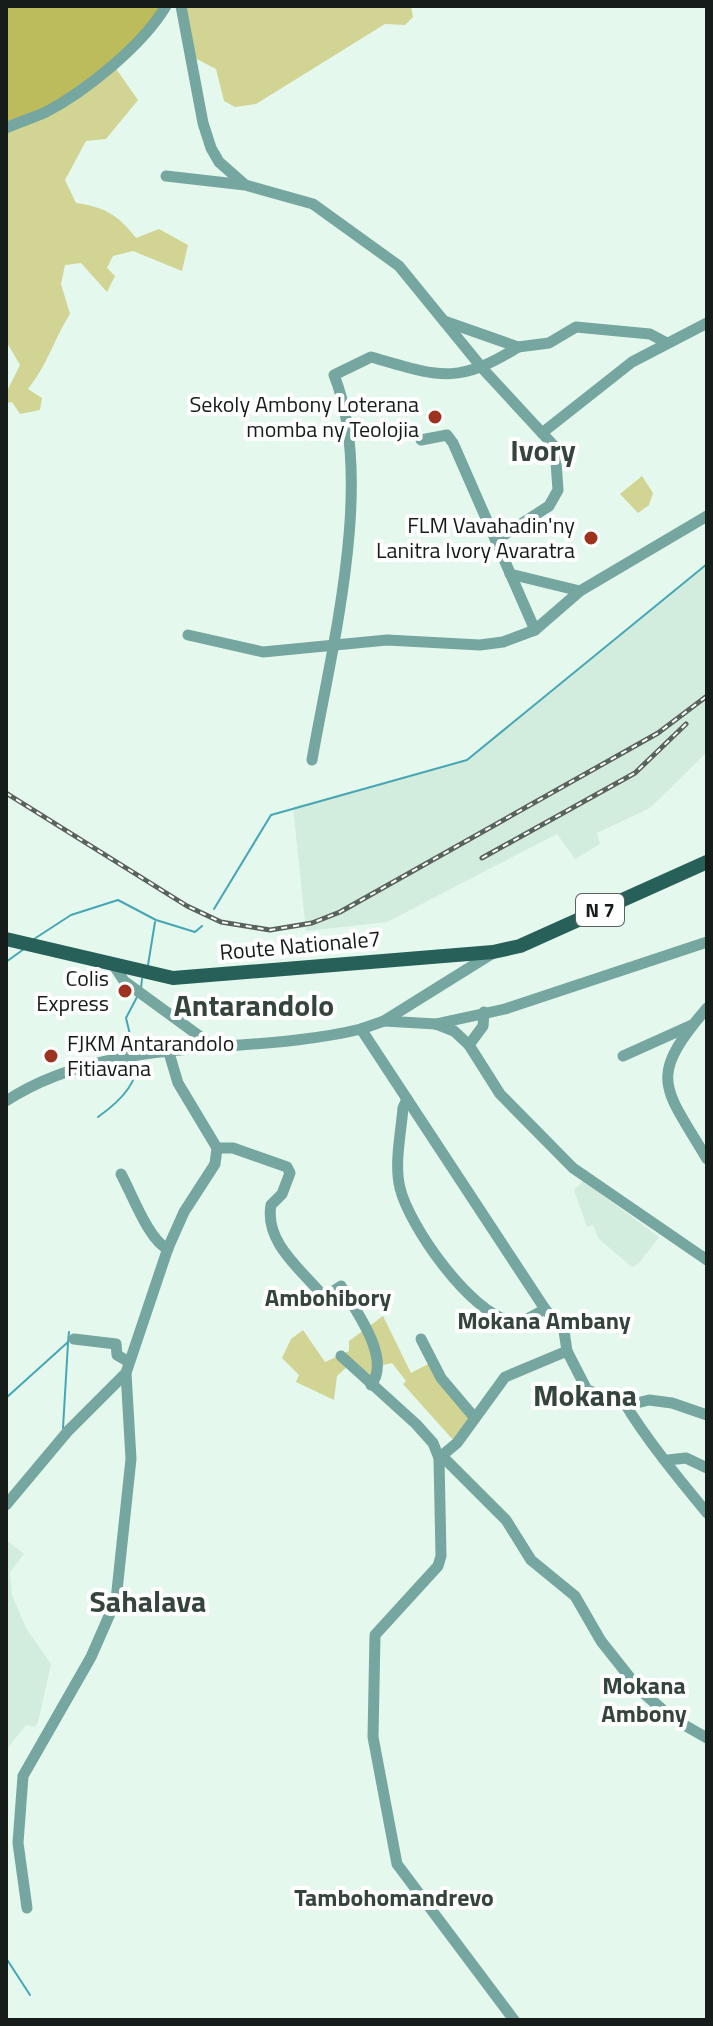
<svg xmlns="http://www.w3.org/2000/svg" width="713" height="2026" font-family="'Titillium Web',sans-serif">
  <rect width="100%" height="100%" fill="#e5f8ed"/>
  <g fill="#d2ecdd">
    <polygon points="707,564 707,752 650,808 597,833 600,844 575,859 557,834 387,922 306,931 293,807 468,759"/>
    <polygon points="583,1181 659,1237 639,1263 632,1267 598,1238 593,1225 587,1227 574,1190"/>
    <polygon points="6,1540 24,1554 10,1572 12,1595 26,1628 51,1664 38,1722 35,1727 26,1725 6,1750"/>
  </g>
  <g fill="#d2d494">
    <polygon points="184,6 411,6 413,17 405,25 385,24 256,104 235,107 224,101 216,69 191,56"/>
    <path d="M112,63L138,100L106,139L86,141L65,180L76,203C105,207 118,215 136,238L159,229L188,245L182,271L133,251L113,256L107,268L115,276L107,292L81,263L65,265L61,284L70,314C53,341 48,364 28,389L42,398L40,410L20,414L12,402L6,403V393L20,365L6,341V128Z"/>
    <polygon points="642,476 653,493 649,505 638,513 620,494"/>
    <polygon points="383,1316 411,1373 430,1363 472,1417 455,1442 403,1384 406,1381 392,1363 379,1366 378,1390 349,1365 337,1376 334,1400 296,1382 299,1375 282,1358 291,1339 303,1330 325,1362 349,1351 349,1341"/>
  </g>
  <polygon fill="#bcbc5d" points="6,6 162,6 141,35 77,92 6,128"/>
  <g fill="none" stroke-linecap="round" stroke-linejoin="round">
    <g stroke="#46a6b5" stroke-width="2">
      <polyline points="214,909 271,815 467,760 707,564"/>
      <polyline points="34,939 71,915 118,900 156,920 195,932 202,926"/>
      <polyline points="6,962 24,949"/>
      <polyline points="148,965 155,922"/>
      <polyline points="141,988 142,979"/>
      <polyline points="134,1051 126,1018 137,997"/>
      <path d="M98,1117C115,1105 139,1085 136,1062"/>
      <polyline points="6,1398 68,1342 69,1332"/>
      <polyline points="63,1428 68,1343"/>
      <polyline points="6,1958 30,1995"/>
    </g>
    <g stroke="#75a69f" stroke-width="11">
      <polyline points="181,6 203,123 211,148 219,162 244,184"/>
      <path d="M6,128C19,122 33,118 46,112C86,91 143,45 166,6"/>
      <polyline points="166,176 245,185 313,204 399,266 483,369 555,447 558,490 549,506 496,540"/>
      <polyline points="444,321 518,347 549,343 576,327 650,334 667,343"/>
      <polyline points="542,433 632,362 707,323"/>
      <polyline points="421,440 447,435 453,443 535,630"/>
      <polyline points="510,574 580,591"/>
      <polyline points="188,635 263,652 387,640 480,645 503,642 535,630 580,591 707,516"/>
      <path d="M312,760C331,650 376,480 334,375L371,357C438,376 456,386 518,347"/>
      <polyline points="113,964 124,981 213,1046"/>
      <path d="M707,1008C646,1079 664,1086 707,1159"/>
      <polyline points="384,1021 436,1024 454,1031 469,1045 500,1094 573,1168 707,1260"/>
      <polyline points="436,1024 505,1009 707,942"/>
      <polyline points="361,1029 545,1309 564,1331 567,1351 587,1390 629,1405 649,1400 672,1403 707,1415"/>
      <polyline points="469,1045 483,1026 484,1012"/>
      <polyline points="623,1056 692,1025"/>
      <path d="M407,1099L403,1108C401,1133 394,1164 400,1188C409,1226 471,1314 511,1321C524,1323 534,1315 545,1309"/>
      <path d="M6,1101C110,1033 246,1057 361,1029L384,1021L493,953"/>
      <path d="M217,1148H233L287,1167L290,1173L282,1194L271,1205C264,1243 303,1271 324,1297L341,1286C356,1311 392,1359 371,1385"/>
      <path d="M121,1174C132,1194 149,1241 168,1249"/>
      <polyline points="74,1339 116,1344 117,1355 129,1362"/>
      <polyline points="421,1339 441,1378 474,1417"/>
      <polyline points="341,1356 416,1424 433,1443 439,1458"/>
      <path d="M624,1402C646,1439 679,1479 707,1513"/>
      <polyline points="442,1456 506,1520 531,1560 575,1596 601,1641 639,1689 672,1718 707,1738"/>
      <polyline points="668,1460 686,1458 707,1468"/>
      <polyline points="6,1505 68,1431 126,1373"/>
      <polyline points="27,1908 18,1843 23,1776 91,1657 116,1600 131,1459 126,1373 168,1248 184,1212 215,1164 217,1148 178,1083 169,1053"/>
      <polyline points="514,2020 397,1864 373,1737 375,1635 438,1566 441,1556 439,1458 457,1443 505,1377 567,1351"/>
    </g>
    <polyline stroke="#266059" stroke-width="14" points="6,939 173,978 493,952 520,946 707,862"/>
    <defs>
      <g id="rail">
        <polyline points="6,793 187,906 221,922 270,930 312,923 340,912 658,733 707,696"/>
        <polyline points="482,858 635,773 686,724"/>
      </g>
    </defs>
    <use href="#rail" stroke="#59635d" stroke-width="5"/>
    <use href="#rail" stroke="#fff" stroke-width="2" stroke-dasharray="6" stroke-linecap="butt"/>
  </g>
  <g fill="#9d331f" stroke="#fff" stroke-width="3">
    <circle cx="435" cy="417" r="8"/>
    <circle cx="591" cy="538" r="8"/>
    <circle cx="125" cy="991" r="8"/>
    <circle cx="51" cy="1056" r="8"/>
  </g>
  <g text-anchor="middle" stroke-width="8" stroke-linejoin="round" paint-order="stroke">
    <rect fill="#fff" stroke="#5c605e" stroke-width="2" x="576" y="894" width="48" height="32" rx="6"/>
    <g font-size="20" font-weight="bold" fill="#161c19">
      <text x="600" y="917">N 7</text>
    </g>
    <g font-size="22" fill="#161c19" stroke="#fff" text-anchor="end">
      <text x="419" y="412">Sekoly Ambony Loterana<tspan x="419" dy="25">momba ny Teolojia</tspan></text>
      <text x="575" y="533">FLM Vavahadin'ny<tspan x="575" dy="25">Lanitra Ivory Avaratra</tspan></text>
      <text x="109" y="986">Colis<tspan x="109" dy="25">Express</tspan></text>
      <text x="67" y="1051" text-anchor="start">FJKM Antarandolo<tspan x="67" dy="25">Fitiavana</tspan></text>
    </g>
    <g font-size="22" fill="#161c19" stroke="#fff">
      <text transform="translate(300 945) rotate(-5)" y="8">Route Nationale7</text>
    </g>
    <g font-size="24" font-weight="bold" fill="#35443c" stroke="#fff">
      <text x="328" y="1306">Ambohibory</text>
      <text x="544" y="1329">Mokana Ambany</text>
      <text x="644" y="1694">Mokana<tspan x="644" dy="28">Ambony</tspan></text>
      <text x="394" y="1906">Tambohomandrevo</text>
    </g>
    <g font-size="30" font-weight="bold" fill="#35443c" stroke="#fff">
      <text x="543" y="461">Ivory</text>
      <text x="254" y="1016">Antarandolo</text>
      <text x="585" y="1406">Mokana</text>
      <text x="148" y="1612">Sahalava</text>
    </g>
  </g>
  <rect width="713" height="2026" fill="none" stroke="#161c19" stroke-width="16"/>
</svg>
